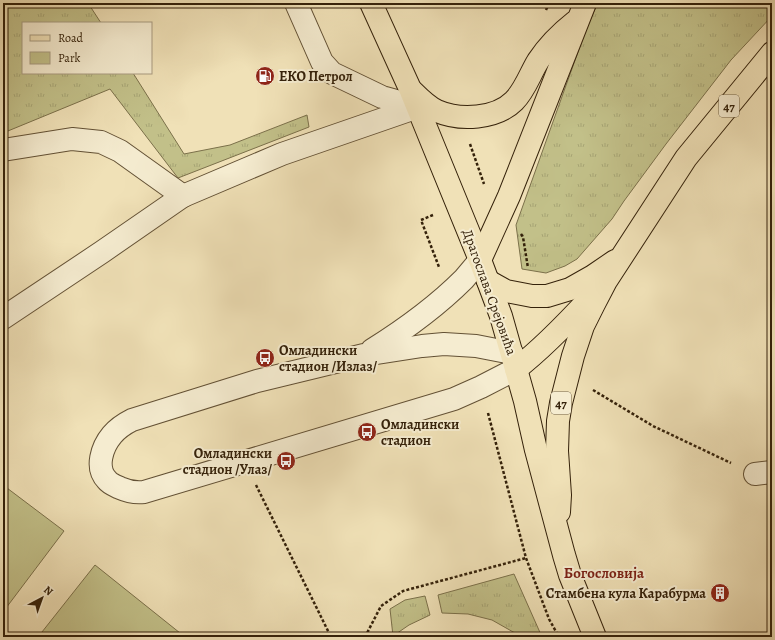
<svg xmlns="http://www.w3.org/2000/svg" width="775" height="640" font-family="Alegreya,serif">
  <defs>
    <pattern id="grass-tufts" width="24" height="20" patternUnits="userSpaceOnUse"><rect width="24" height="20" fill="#c2c089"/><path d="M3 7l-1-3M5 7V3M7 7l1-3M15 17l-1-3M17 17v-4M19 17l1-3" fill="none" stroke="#a7a575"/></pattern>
  </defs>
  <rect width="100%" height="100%" fill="#f0e1b7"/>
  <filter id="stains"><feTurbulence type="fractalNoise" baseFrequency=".005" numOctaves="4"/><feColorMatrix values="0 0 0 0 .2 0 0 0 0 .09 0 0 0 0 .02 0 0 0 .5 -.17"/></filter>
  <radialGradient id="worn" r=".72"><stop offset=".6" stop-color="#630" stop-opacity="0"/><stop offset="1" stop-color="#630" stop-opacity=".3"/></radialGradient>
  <g fill="url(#grass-tufts)" stroke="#7b704a">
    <polygon points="3,3 88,3 101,23 23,23 23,73 133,73 184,154 230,145 307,115 309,127 178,178 110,89 3,133"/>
    <polygon points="598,3 772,3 772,16 731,60 666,144 624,201 612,219 577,259 565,266 546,273 522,269 516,225 588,24"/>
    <polygon points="514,574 542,637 522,637 492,620 468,614 442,613 438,595"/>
    <polygon points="425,596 430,615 409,625 393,636 390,609 405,600"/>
  </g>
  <g fill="#c2c089" stroke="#7b704a">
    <polygon points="3,485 64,531 3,612"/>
    <polygon points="95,565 185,637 38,637"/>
  </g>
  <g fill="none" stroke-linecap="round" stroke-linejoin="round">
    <defs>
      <g id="minor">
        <polyline points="296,3 322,62 332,73 382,97 418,107"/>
        <polyline points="3,150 72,139 101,142 120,151 183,196"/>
        <polyline points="3,318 102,252 183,196 282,154 418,107"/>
        <path d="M372,350C404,330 437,306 464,279C469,273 475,266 480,260"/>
        <path d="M512,353L476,346L444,344L422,346L364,355L257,381L132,420C124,424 117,429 112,435C102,447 95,468 107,480C110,484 116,486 120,488C129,492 136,493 144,492L454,399L481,387L516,369"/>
        <polyline points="755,474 772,472"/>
      </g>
      <g id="major">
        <polyline points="371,3 411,91 480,260 501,316 525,401 536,450 564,555 570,575 595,637"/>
        <path d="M413,92C420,99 428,107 437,111C460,121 496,119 514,101C525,90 530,74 538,61C548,46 561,33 575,22"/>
        <polyline points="480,260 509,196 585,3"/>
        <polyline points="488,281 506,291 532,296 547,296 570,289 593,276 615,261"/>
        <path d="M516,369C543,348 567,323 590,298"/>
        <polyline points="559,512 560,495 557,451 558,421 561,403 573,356 583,326 594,304 606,281 686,158 772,53"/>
      </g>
    </defs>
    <use href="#minor" stroke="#635135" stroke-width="24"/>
    <use href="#major" stroke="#34210a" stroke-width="24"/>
    <g stroke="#34210a" stroke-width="2.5" stroke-dasharray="3 2" stroke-linecap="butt">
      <polyline points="546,10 549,3"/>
      <polyline points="470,144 484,184"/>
      <polyline points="433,215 421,220 439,267"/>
      <polyline points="521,234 523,237 528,268"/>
      <polyline points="593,390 653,426 731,463"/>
      <polyline points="488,413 526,558 549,619 559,637"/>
      <polyline points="256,485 331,637"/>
      <polyline points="365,637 381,606 403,591 526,558"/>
    </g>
    <use href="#minor" stroke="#f5ecd0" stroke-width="22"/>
    <use href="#major" stroke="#f0e1b7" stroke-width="22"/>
  </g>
  <defs>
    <symbol id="fuel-disc" viewBox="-11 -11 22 22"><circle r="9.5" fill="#8f2418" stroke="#f5ecd0"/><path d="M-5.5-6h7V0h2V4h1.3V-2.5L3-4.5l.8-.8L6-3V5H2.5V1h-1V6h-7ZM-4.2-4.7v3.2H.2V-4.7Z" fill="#fff"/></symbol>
    <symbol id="bus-disc" viewBox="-11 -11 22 22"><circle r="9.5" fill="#8f2418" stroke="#f5ecd0"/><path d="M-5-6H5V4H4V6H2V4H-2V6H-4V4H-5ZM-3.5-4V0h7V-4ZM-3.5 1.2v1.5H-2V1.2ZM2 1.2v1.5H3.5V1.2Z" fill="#fff"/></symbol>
    <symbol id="building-disc" viewBox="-11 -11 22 22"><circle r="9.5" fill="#8f2418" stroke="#f5ecd0"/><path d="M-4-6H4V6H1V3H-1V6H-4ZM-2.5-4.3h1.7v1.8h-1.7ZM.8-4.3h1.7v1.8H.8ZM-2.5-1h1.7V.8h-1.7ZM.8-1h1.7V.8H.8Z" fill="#fff"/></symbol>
  </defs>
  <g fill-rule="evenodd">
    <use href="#fuel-disc" x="254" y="65" width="22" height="22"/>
    <use href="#bus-disc" x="254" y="347" width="22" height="22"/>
    <use href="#bus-disc" x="356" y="421" width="22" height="22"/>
    <use href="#bus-disc" x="275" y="450" width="22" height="22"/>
    <use href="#building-disc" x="709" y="582" width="22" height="22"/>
  </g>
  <g text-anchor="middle" stroke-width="4" stroke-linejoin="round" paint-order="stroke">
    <g fill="#f5ecd0" stroke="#6e5e45" stroke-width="1">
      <rect x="719" y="95" width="20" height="22" rx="3"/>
      <rect x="551" y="392" width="20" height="22" rx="3"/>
    </g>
    <g font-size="13" font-weight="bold" fill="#34210a">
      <text x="729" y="111">47</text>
      <text x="561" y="408">47</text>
    </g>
    <g font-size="14" font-weight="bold" fill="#34210a" stroke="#f5ecd0" text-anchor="start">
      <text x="279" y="81">ЕКО Петрол</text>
      <text x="279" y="355">Омладински<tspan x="279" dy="16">стадион /Излаз/</tspan></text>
      <text x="381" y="429">Омладински<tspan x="381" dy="16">стадион</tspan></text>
      <text x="272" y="458" text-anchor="end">Омладински<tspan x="272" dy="16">стадион /Улаз/</tspan></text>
      <text x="706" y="598" text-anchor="end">Стамбена кула Карабурма</text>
    </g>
    <g font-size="14" fill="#34210a" stroke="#f5ecd0">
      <text transform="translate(490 292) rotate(70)" y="5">Драгослава Срејовића</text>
    </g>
    <g font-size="15" font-weight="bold" fill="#7a1f14" stroke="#f5ecd0">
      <text x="604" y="578">Богословија</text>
    </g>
  </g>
  <rect width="775" height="640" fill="none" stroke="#f0e1b7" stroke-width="16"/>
  <rect x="4" y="4" width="767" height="632" fill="none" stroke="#34210a" stroke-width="2"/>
  <rect x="8" y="8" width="759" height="624" fill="none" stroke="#34210a"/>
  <rect x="22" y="22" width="130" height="52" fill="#f5ecd0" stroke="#a89b81"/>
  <rect x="30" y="35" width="20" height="6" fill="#f0e1b7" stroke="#a89b81"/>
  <text x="58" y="42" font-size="12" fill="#34210a">Road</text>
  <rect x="30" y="52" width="20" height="12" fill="#c2c089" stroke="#a89b81"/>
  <text x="58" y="62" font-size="12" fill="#34210a">Park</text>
  <g transform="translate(42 598) rotate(41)" stroke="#f5ecd0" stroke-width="3" paint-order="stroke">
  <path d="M0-3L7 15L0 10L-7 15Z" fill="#34210a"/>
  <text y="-6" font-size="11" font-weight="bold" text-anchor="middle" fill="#34210a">N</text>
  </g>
  <rect width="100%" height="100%" filter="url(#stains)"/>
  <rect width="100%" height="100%" fill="url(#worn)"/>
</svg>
